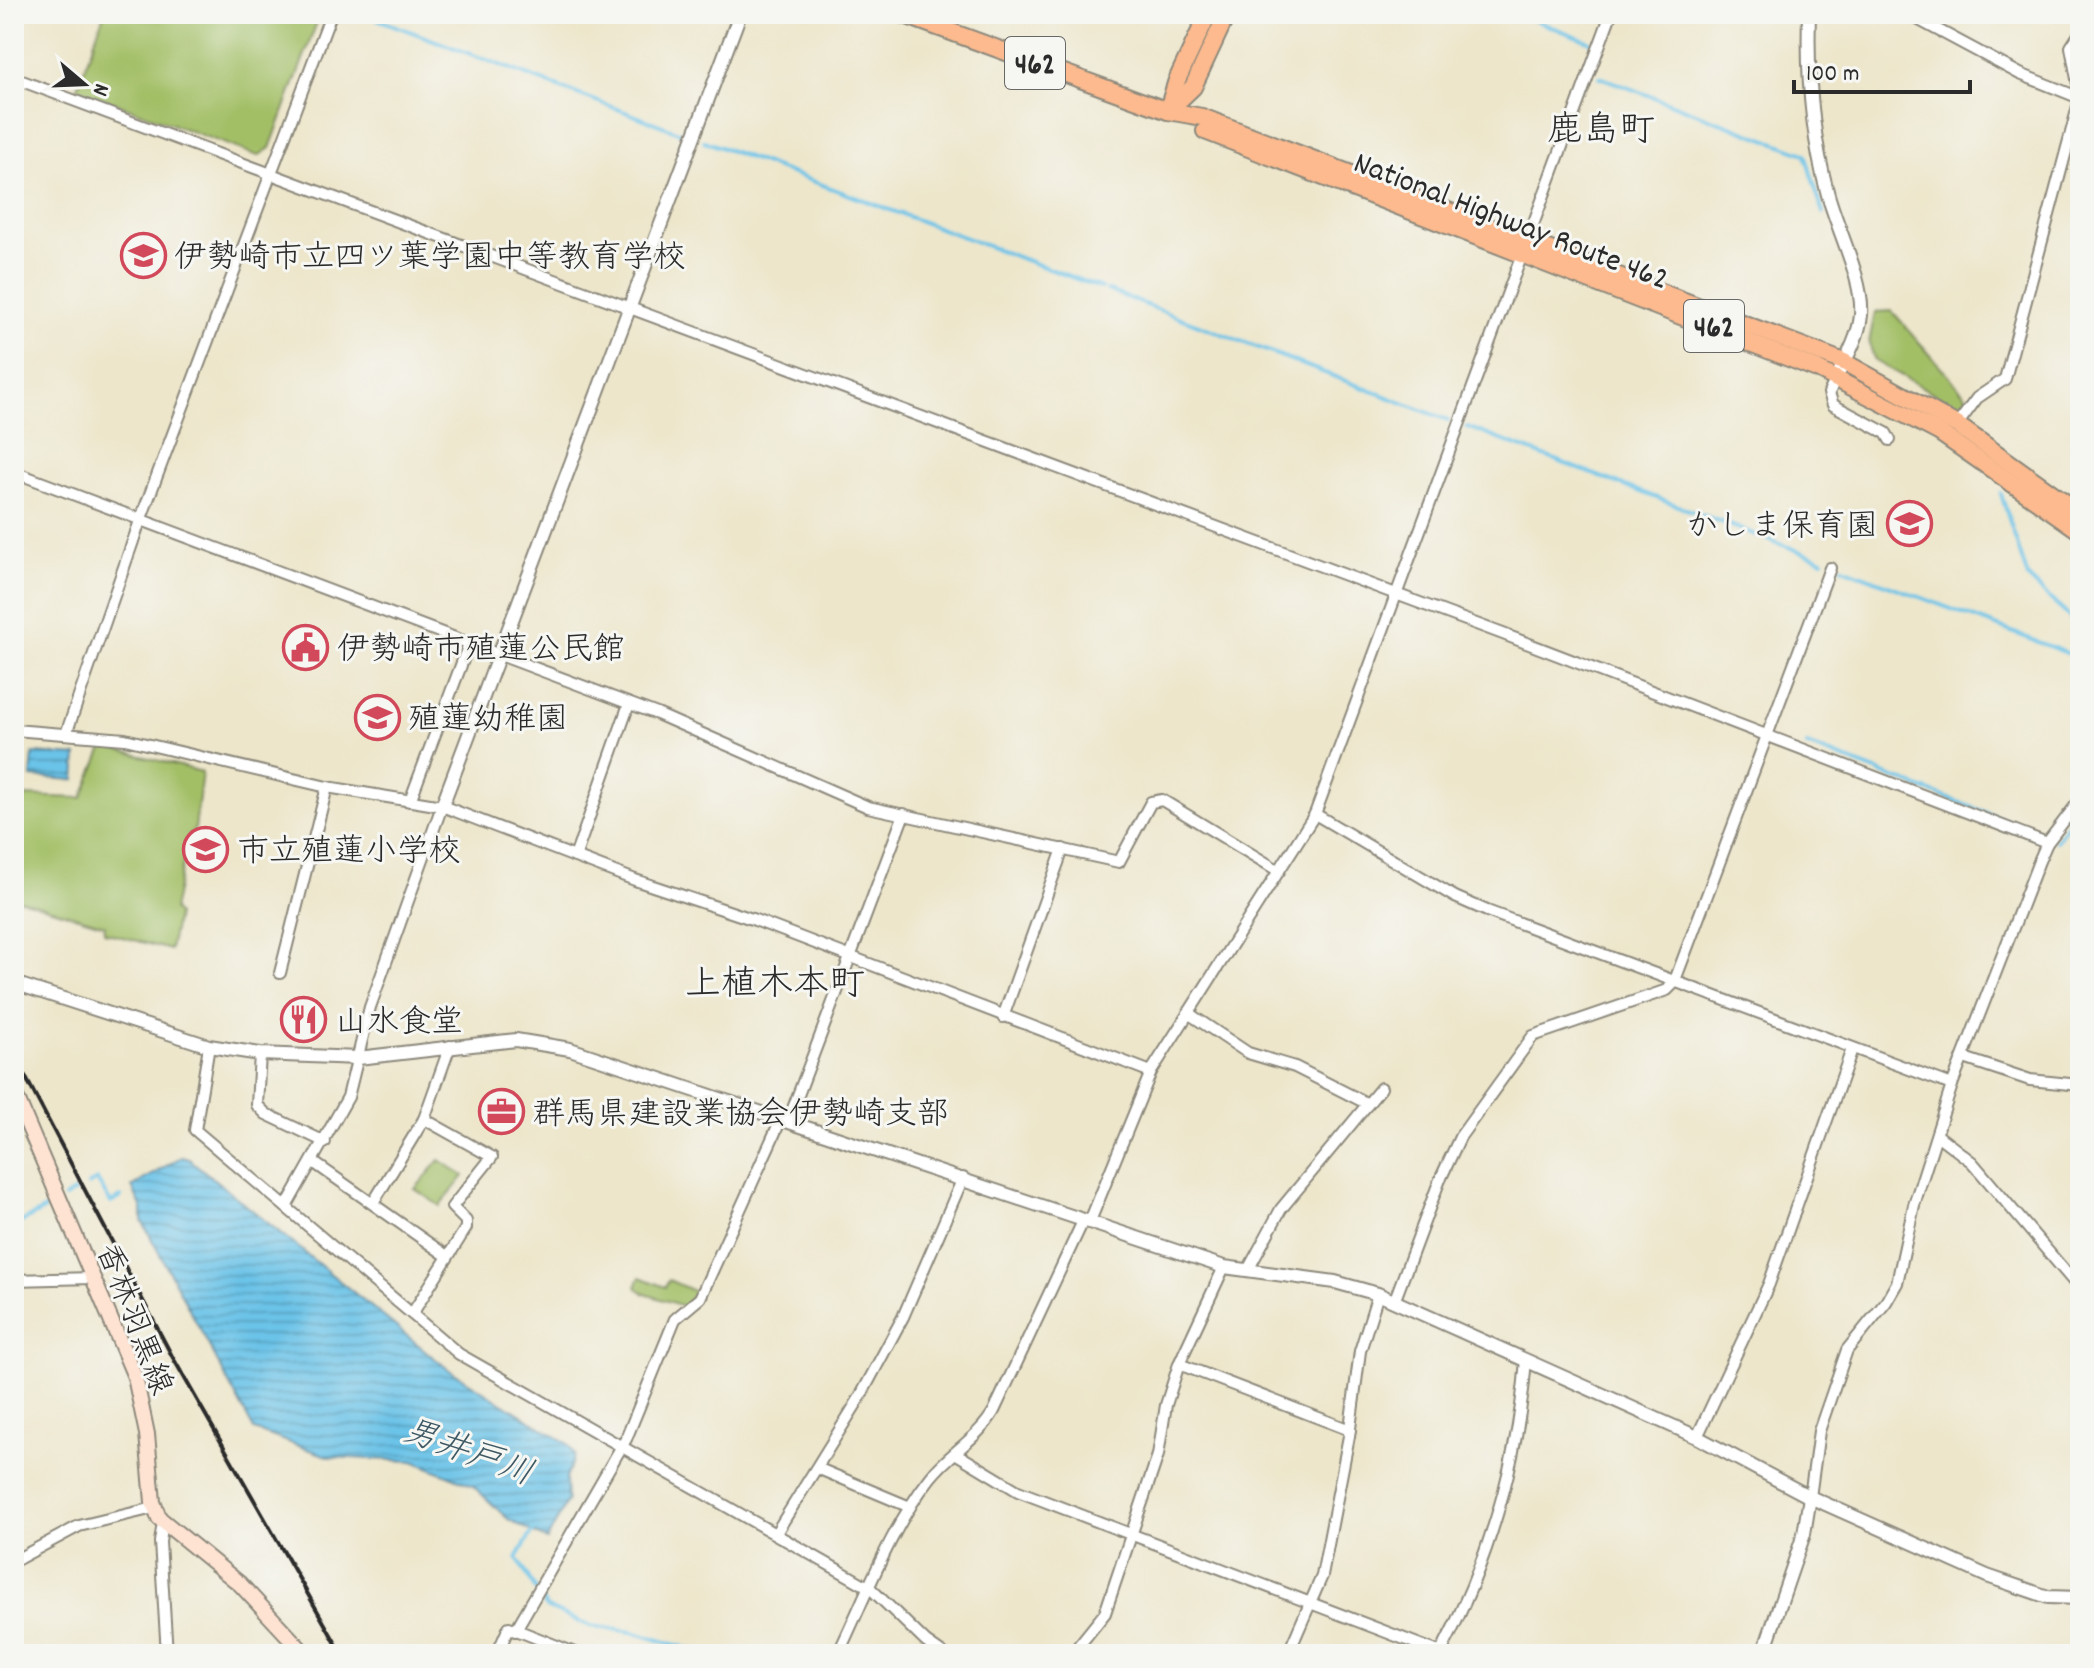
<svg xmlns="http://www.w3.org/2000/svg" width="2094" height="1668" font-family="Dekko,'Klee One',sans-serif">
  <defs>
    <pattern id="water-rules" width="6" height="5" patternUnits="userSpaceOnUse" patternTransform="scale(2)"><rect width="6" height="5" fill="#6ac3e8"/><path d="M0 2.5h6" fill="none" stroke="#579fbc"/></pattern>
  </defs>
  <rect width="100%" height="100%" fill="#f6f6f2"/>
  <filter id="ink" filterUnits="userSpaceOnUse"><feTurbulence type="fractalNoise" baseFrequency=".0125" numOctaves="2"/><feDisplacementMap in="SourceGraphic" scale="16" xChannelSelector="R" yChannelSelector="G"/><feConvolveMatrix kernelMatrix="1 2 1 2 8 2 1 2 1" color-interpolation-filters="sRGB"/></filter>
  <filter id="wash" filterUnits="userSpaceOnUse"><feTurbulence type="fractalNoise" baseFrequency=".006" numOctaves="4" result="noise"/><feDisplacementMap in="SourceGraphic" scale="32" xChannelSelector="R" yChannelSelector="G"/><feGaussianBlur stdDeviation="1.8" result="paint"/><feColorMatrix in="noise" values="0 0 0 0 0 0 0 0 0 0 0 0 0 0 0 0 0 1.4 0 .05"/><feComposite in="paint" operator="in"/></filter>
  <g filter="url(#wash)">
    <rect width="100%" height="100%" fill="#ede6cb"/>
    <g fill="#a3bf66" stroke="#677548" stroke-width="2">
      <polygon points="104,14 320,14 270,148 258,156 77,89"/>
      <polygon points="1892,311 1969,399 1960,408 1875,361 1869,343 1875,312"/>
      <polygon points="104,746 202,772 195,829 189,834 173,910 177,915 170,950 104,932 105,925 14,898 16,799 21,796 82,798"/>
      <polygon points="440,1160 464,1176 440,1206 415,1189"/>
      <polygon points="640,1277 665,1287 669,1280 698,1293 683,1306 645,1294 636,1287"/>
    </g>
    <g fill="url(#water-rules)" stroke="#4a778a" stroke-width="2">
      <polygon points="33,753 77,756 75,780 31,777"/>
      <polygon points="181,1157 189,1159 448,1369 568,1444 575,1455 566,1478 567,1501 547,1540 508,1519 472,1485 413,1461 330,1457 254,1430 142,1221 142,1208 132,1187"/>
    </g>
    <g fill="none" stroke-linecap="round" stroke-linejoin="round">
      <g stroke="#6ac3e8" stroke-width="4">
        <polyline points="364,14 684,134"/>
        <polyline points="1526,17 1591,42"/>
        <polyline points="1600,77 1805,154 1823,213"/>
        <polyline points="704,141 1101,288"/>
        <polyline points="1107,290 1448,420"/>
        <polyline points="1467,427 1823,560"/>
        <polyline points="2001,494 2028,578 2080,627"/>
        <polyline points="1841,567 2080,658"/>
        <polyline points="1807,745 2040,833"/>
        <polyline points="2056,841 2067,825"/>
        <polyline points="88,1185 97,1180 111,1203 121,1197"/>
        <polyline points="65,1198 74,1192"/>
        <polyline points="14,1226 51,1206"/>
        <polyline points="534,1529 517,1558 546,1607 590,1626 632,1632 706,1654"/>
      </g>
    </g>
  </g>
  <g filter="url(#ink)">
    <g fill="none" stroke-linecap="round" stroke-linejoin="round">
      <defs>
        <g id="minor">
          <polyline points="1908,14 2020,74 2080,98"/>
          <polyline points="2080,33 2071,47 2080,95"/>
          <polyline points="14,78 1503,634 2047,843"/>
          <polyline points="1836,378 1829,393 1833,405 1886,433 1890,440"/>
          <polyline points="1957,425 1977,398 2005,379 2080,99"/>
          <polyline points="14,472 657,714 868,807 1119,862 1151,802 1162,800 1279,871"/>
          <polyline points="14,730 125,739 327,787 442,806 635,880 755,920 1151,1072"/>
          <polyline points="66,734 140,521 331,14"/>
          <polyline points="410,801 469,644"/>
          <polyline points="1315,814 1455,897 1487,911 1952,1085"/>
          <polyline points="575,857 629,704"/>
          <polyline points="280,973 327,787"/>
          <polyline points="1188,1013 1248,1053 1295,1067 1368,1104"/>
          <polyline points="1003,1017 1063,849"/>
          <polyline points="209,1046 195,1130 459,1354 870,1588 926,1642 943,1654"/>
          <polyline points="260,1054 257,1105 266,1114 325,1142"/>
          <polyline points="1964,1058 2030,1080 2080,1085"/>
          <polyline points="789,1119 904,814"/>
          <polyline points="1937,1135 1972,1162 2080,1289"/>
          <polyline points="313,1162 447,1256"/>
          <polyline points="373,1203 424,1119 450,1046"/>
          <polyline points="286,1207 348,1097 370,1007 442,806"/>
          <polyline points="1090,1221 1151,1072 1315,814 1611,14"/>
          <polyline points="1248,1270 1281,1209 1381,1088"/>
          <polyline points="14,1280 93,1278"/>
          <polyline points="1394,1302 1439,1182 1460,1137 1533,1036 1667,990 1674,983 1830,568"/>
          <polyline points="412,1314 466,1228 466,1221 452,1207 492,1157 424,1119"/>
          <polyline points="1179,1364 1350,1430"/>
          <polyline points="1697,1437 1769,1284 1852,1049"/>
          <polyline points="955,1453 1018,1491 1441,1653"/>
          <polyline points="817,1468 910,1507"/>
          <polyline points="1810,1497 1819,1431 1847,1350 1886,1302 1897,1283 1914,1205 1952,1085 2039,861 2047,843 2080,800"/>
          <polyline points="163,1522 160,1542 167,1654"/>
          <polyline points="776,1533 859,1399 903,1317 963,1178"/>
          <polyline points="14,1561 79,1526 154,1508"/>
          <polyline points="515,1631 626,1439 675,1319 700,1298 782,1117"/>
          <polyline points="497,1654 509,1627 577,1654"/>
          <path d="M838,1654C866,1596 890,1529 930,1478C949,1453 978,1439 994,1411L1084,1219"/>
          <polyline points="1072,1654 1105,1613 1158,1455 1166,1405 1179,1364 1224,1267"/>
          <polyline points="1288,1654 1322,1576 1349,1436 1360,1351 1378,1294"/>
          <path d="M1440,1654C1488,1563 1518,1462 1526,1360"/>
        </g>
        <g id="tertiary">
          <path d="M1809,14C1807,75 1811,132 1827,191C1836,227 1864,280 1861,315C1859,337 1846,359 1836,378"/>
          <polyline points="442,806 740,14"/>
          <polyline points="14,983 209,1046 260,1054 358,1058 516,1040 570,1049 1224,1267 1335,1282 1378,1294 1697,1437 1810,1497 1987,1576 2048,1597 2080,1598"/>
          <polyline points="1763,1654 1804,1534 1810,1497"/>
        </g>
        <polyline id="secondary" points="14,1092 135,1377 147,1434 153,1502 159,1518 240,1584 305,1654"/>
        <g id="primary">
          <polyline points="1168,109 1177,80 1208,14"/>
          <polyline points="1168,111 1193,87 1227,14"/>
        </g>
        <g id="trunk">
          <polyline points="902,14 1168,111 1202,117 1844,362 1957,425 2080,513"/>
          <polyline points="1205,131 1817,369 1940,433 2080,531"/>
        </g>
      </defs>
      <use href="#minor" stroke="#8c887b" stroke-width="14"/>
      <use href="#tertiary" stroke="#8c887b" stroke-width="16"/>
      <use href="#secondary" stroke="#8c887b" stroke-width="18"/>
      <use href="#primary" stroke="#8c887b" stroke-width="20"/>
      <use href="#trunk" stroke="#8c887b" stroke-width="20"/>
      <use href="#minor" stroke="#fff" stroke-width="10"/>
      <use href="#tertiary" stroke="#fff" stroke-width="12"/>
      <use href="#secondary" stroke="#fee3d2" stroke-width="14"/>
      <use href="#primary" stroke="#fcba8e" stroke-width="16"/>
      <use href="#trunk" stroke="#fcba8e" stroke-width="16"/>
      <polyline stroke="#2b2b2b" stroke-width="4" points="14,1055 172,1356 342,1654"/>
    </g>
  </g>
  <defs>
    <symbol id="school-ring" viewBox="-11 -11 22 22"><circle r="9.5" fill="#f6f6f2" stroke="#d1495b" stroke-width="1.5"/><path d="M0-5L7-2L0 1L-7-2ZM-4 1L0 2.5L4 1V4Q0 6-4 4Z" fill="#d1495b"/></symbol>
    <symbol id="civic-ring" viewBox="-11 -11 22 22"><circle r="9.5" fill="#f6f6f2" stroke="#d1495b" stroke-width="1.5"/><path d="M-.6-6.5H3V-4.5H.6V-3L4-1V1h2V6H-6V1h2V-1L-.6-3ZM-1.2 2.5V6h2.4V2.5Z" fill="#d1495b"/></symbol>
    <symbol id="restaurant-ring" viewBox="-11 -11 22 22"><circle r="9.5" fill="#f6f6f2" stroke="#d1495b" stroke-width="1.5"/><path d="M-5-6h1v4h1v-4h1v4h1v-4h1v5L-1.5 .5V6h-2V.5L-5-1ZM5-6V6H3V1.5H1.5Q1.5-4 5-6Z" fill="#d1495b"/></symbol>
    <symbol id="office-ring" viewBox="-11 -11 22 22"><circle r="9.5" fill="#f6f6f2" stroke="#d1495b" stroke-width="1.5"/><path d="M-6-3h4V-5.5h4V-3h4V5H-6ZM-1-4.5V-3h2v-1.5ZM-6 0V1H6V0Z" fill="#d1495b"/></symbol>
  </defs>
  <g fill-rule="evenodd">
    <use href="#school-ring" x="118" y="230" width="51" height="51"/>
    <use href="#school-ring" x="1884" y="498" width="51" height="51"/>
    <use href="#civic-ring" x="280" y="622" width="51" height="51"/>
    <use href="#school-ring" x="352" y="692" width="51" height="51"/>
    <use href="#school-ring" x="180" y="824" width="51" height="51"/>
    <use href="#restaurant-ring" x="278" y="994" width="51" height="51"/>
    <use href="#office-ring" x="476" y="1086" width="51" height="51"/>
  </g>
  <g text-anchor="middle" stroke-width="6" stroke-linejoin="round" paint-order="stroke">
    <g fill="#f6f6f2" stroke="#686867" stroke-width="2">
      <rect x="1005" y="37" width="60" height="52" rx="6"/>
      <rect x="1684" y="300" width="60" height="52" rx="6"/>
    </g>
    <g font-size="30" font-weight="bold" fill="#2b2b2b">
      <text x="1035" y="73">462</text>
      <text x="1714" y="336">462</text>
    </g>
    <g font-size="32" fill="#2b2b2b" stroke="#f6f6f2">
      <text transform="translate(1512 219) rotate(21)" y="11">National Highway Route 462</text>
      <text transform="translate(136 1318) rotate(69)" y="11">香林羽黒線</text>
    </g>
    <g font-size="32" fill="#2b2b2b" stroke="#f6f6f2" text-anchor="start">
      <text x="174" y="266">伊勢崎市立四ツ葉学園中等教育学校</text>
      <text x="1878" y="535" text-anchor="end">かしま保育園</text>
      <text x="337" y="658">伊勢崎市殖蓮公民館</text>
      <text x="408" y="728">殖蓮幼稚園</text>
      <text x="237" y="860">市立殖蓮小学校</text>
      <text x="335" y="1031">山水食堂</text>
      <text x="533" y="1123">群馬県建設業協会伊勢崎支部</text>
    </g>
    <g font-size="34" font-style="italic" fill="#3e5964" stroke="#f6f6f2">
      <text transform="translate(469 1450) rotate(20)" y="12">男井戸川</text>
    </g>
    <g font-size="36" fill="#2b2b2b" stroke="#f6f6f2">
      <text x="1601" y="140">鹿島町</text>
      <text x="775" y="994">上植木本町</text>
    </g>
  </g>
  <rect width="2094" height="1668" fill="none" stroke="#f6f6f2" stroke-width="48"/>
  <g transform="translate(84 84) rotate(109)" stroke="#f6f6f2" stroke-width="6" paint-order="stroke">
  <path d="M0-6L14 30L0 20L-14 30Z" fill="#2b2b2b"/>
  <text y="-12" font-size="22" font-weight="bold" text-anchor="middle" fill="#2b2b2b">N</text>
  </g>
  <path d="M1794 80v12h176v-12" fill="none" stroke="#2b2b2b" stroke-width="4"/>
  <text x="1806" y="80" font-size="24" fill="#2b2b2b" stroke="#f6f6f2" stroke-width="6" paint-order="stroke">100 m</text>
</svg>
